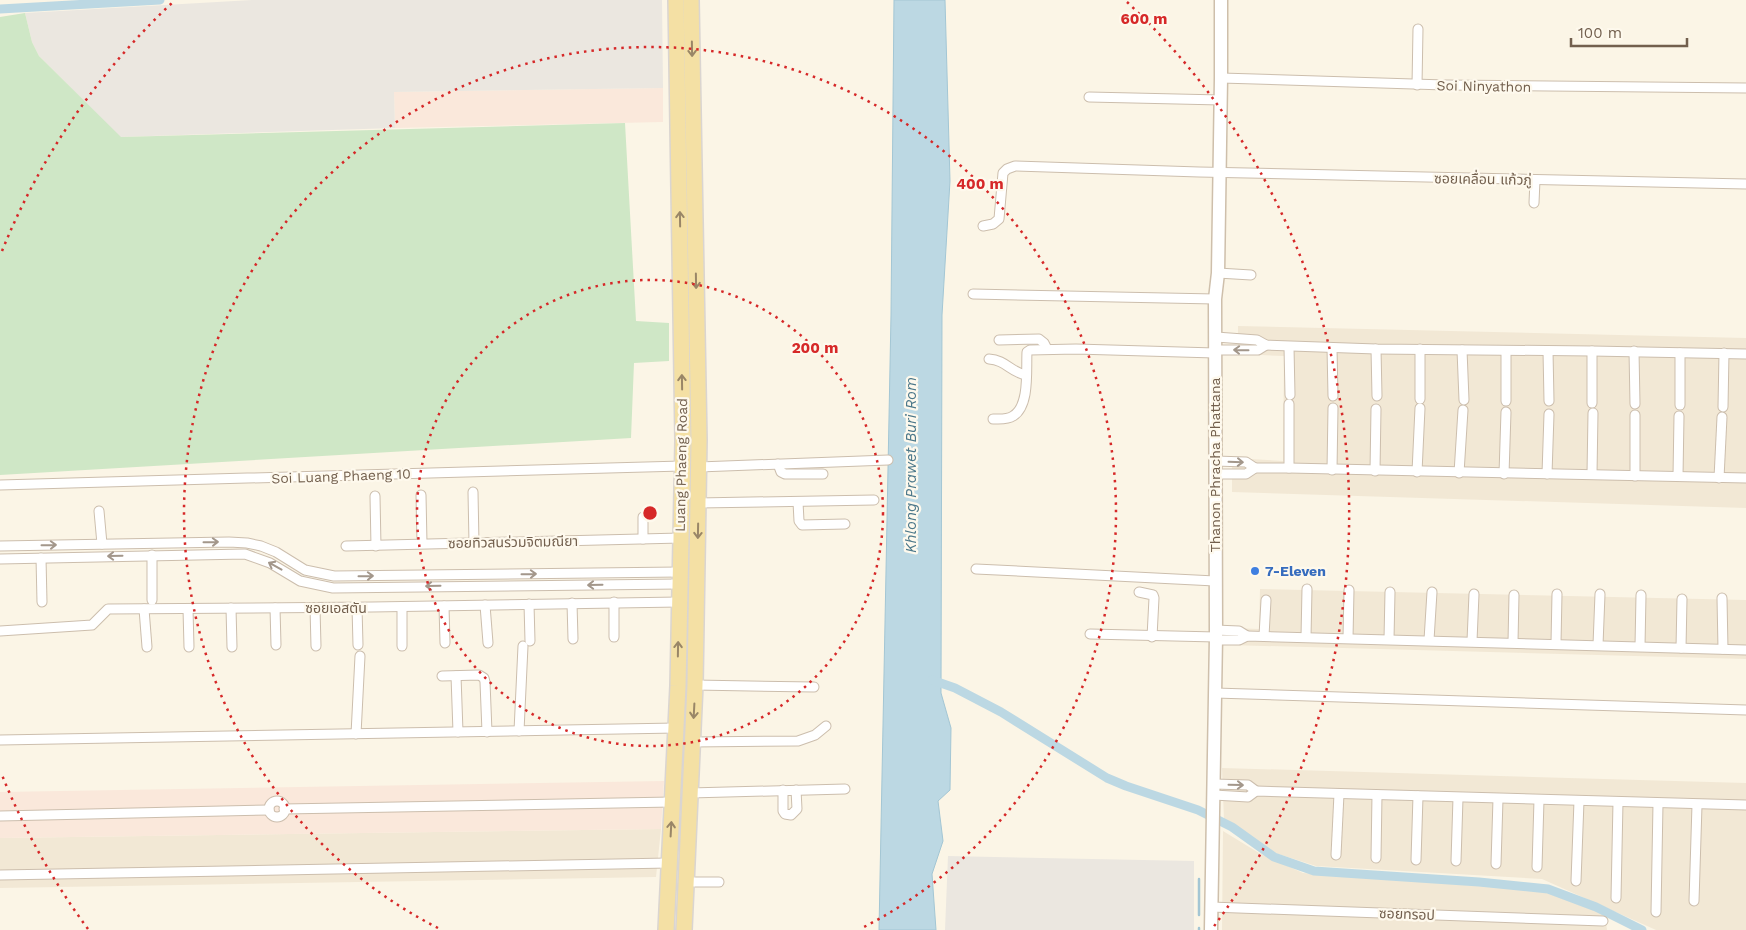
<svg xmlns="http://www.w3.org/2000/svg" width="1746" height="930" font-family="'Work Sans','Noto Sans Thai',sans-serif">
  <rect width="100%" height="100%" fill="#fbf5e6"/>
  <g fill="#f2e8d5">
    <polygon points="1238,326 1746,338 1746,508 1232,492 1232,458 1283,461 1284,356 1238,354"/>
    <polygon points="1260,589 1746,600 1746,659 1229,645 1230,628 1259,629"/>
    <polygon points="1222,768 1746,783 1746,930 1656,930 1542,879 1316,866 1272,852 1240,828 1224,820"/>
    <polygon points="661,829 656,877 0,888 0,838"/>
    <polygon points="1223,831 1259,853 1303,873 1548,891 1605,915 1607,930 1222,930"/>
  </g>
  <g fill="#fae8db">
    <polygon points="663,88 663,122 395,128 394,92"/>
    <polygon points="664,781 661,829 0,838 0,792"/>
  </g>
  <g fill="#ebe7e0">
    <polygon points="252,0 662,0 663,88 394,92 395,128 120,137 39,56 32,42 25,13"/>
    <polygon points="948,856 1194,861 1194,930 945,930"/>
  </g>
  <polygon fill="#cfe7c6" points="25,13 32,42 39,56 121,137 625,123 636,321 669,323 669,361 634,363 631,438 0,475 0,17"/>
  <polygon fill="#bcd8e3" stroke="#a3c6d4" points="894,0 945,0 950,181 942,315 941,693 951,728 950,790 938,801 943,841 932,874 936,930 879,930 891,315"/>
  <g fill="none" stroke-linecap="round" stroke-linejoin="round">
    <g stroke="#a3c6d4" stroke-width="2.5">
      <polyline points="1199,915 1199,879"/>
      <polyline points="1199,930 1199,928"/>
    </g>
    <g stroke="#bcd8e3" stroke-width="9">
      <polyline points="0,9 160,0"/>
      <polyline points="932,680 955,688 1001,712 1107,778 1126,786 1198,810 1232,827 1274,857 1314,871 1479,882 1548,889 1596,907 1642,930"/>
    </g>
    <defs>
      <g id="street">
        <polyline points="1221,78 1445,85 1746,88"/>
        <polyline points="1417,85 1418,29"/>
        <polyline points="1089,97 1221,100"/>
        <polyline points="1534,203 1535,180"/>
        <polyline points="983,226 993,224 999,219 1003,173 1007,169 1015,166 1199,172 1746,184"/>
        <polyline points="1218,273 1251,275"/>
        <polyline points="973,294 1215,299"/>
        <polyline points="1216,337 1257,340 1266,345 1376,349 1592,351 1746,354"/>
        <polyline points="999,340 1039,339 1044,343 1047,349"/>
        <polyline points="1289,347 1290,395"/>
        <polyline points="1332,348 1333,396"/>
        <polyline points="1376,349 1377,396"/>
        <polyline points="1215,350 1258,350 1266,345"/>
        <polyline points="1462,350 1464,400"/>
        <polyline points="1506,351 1506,401"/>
        <polyline points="1548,351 1549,401"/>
        <polyline points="1634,351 1635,404"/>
        <polyline points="1680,353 1680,405"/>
        <path d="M989,359C1006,360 1010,372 1026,375"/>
        <polyline points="1420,399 1420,349"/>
        <polyline points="1592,403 1592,351"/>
        <polyline points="1723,407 1724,353"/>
        <polyline points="1635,415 1635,476"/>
        <path d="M993,419C1000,419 1007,420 1013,416C1030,406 1026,370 1027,352L1030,350L1076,349L1215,353"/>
        <polyline points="1215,461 1246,462 1255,468"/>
        <polyline points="778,464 781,472 785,474 823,474"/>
        <polyline points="699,467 888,460"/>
        <polyline points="1289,468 1289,404"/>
        <polyline points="1332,470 1333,408"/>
        <polyline points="1375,471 1376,409"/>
        <polyline points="1417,472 1420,408"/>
        <polyline points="1459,473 1463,410"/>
        <polyline points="1215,474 1246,474 1255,468 1289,468 1746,478"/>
        <polyline points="1504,474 1506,412"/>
        <polyline points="1547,474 1549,414"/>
        <polyline points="1592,474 1593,413"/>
        <polyline points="1678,476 1679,416"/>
        <polyline points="1719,478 1722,417"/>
        <polyline points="0,485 682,466"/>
        <polyline points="473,492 474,543"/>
        <polyline points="421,495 422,543"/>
        <polyline points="375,496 376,546"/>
        <polyline points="798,502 799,521 802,525 845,524"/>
        <polyline points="698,503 874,500"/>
        <polyline points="99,511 102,544"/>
        <polyline points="643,517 643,539"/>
        <polyline points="0,546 229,542 247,543 261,546 276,552 305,570 334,576 679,572"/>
        <polyline points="346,546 681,538"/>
        <polyline points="152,555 152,600"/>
        <polyline points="41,558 42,602"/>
        <polyline points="0,559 245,554 270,563 300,581 333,588 679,584"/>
        <polyline points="976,569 1215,581"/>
        <polyline points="1139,592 1153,595 1154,598 1152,637"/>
        <polyline points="1722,598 1723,649"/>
        <polyline points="614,602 614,637"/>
        <polyline points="572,603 573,639"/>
        <polyline points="529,604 530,641"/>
        <polyline points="485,605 488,643"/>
        <polyline points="444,606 445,643"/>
        <polyline points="357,607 358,645"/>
        <polyline points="402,607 402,646"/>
        <polyline points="231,608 232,647"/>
        <polyline points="275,608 276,645"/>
        <polyline points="315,608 316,646"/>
        <polyline points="144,609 147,647"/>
        <polyline points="188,609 189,647"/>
        <polyline points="1215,630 1239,631 1247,636"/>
        <polyline points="0,631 92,625 108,609 372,607 679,602"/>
        <polyline points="1090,634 1216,637"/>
        <polyline points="1264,636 1266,600"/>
        <polyline points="1306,637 1307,589"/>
        <polyline points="1348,638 1349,590"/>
        <polyline points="1389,639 1390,592"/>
        <polyline points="1216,640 1239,640 1247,636 1746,650"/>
        <polyline points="1429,640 1432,592"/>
        <polyline points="1472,641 1474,594"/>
        <polyline points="1513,642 1514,595"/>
        <polyline points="1556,643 1557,594"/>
        <polyline points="1598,645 1600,594"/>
        <polyline points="1640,646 1641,595"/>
        <polyline points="1681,648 1682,599"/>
        <polyline points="442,676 479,675 484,678 485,682 487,732"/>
        <polyline points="456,676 458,732"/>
        <polyline points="695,685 814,687"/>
        <polyline points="1215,693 1746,710"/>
        <polyline points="519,731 523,646"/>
        <polyline points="356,734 360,656"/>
        <polyline points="0,740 676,728"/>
        <polyline points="692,742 798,741 815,735 826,726"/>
        <polyline points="1214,784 1248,785 1256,791"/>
        <polyline points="783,790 783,811 785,814 791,815 797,809 796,790"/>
        <polyline points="690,793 845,789"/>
        <polyline points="1214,795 1248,797 1256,791 1746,805"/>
        <circle cx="277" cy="809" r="8"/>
        <polyline points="284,809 672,802"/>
        <polyline points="0,816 269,810"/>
        <polyline points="1336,855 1339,794"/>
        <polyline points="1376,858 1377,795"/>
        <polyline points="1416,860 1418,796"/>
        <polyline points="1456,861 1458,798"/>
        <polyline points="1496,864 1498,799"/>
        <polyline points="1537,867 1539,800"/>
        <polyline points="0,875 669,863"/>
        <polyline points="1576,881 1579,801"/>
        <polyline points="686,882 719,882"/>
        <polyline points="1616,898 1618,802"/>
        <polyline points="1694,901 1697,805"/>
        <polyline points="1211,907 1603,921"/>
        <polyline points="1656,912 1658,804"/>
      </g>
      <polyline id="secondary" points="1211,930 1216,637 1215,299 1218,273 1221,78 1221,0"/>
      <g id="primary">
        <polyline points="666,930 678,686 683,441 676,0"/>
        <polyline points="684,930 695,685 699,440 691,0"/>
      </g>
    </defs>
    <use href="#street" stroke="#ccbead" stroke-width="11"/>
    <use href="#secondary" stroke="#cebfab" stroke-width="15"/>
    <use href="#primary" stroke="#dad5d1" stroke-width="18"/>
    <use href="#street" stroke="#fff" stroke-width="9"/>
    <use href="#secondary" stroke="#fff" stroke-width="12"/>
    <use href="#primary" stroke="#f4e0a4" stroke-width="15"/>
  </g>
  <defs><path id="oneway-shaft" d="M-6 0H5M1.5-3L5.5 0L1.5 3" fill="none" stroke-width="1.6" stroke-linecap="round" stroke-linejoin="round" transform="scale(1.25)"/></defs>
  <g stroke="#998667">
    <use href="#oneway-shaft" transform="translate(692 49) rotate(89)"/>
    <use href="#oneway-shaft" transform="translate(680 219) rotate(-91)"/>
    <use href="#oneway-shaft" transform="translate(696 281) rotate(89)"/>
    <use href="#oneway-shaft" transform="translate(682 382) rotate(-91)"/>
    <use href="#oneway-shaft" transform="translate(698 531) rotate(91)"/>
    <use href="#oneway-shaft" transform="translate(678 649) rotate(-89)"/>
    <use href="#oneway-shaft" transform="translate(694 711) rotate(93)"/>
    <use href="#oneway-shaft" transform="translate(671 829) rotate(-87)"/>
  </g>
  <g stroke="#a3978b">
    <use href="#oneway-shaft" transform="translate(1241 350) rotate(-179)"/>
    <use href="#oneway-shaft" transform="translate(1236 462) rotate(2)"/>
    <use href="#oneway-shaft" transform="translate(211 542) rotate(-1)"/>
    <use href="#oneway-shaft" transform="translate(49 545) rotate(-1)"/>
    <use href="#oneway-shaft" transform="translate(115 556) rotate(179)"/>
    <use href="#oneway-shaft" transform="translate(275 566) rotate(-151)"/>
    <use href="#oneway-shaft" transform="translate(529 574) rotate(-1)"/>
    <use href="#oneway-shaft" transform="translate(366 576) rotate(-1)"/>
    <use href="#oneway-shaft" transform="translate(595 585) rotate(179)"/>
    <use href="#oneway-shaft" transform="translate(433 586) rotate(179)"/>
    <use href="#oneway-shaft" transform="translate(1236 785) rotate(1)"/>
  </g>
  <g fill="none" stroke="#d62828" stroke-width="2.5" stroke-dasharray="2.5 5">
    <circle cx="650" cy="513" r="233"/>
    <path d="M438 928A466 466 0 1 1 862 928"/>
    <path d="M88 929A699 699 0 0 1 2 775M2 251A699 699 0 0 1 173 2M1127 2A699 699 0 0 1 1212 929"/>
  </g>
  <circle fill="#3f7fe0" stroke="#fef9ed" stroke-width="2" cx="1255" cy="571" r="5"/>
  <g text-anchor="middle" stroke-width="4.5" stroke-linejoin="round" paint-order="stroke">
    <g font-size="14" fill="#725f4d" stroke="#fef9ed">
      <text transform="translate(1484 86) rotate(1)" y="5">Soi Ninyathon</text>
      <text transform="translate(1483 179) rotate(1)" y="5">ซอยเคลื่อน แก้วภู่</text>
      <text transform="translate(681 465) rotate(-89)" y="5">Luang Phaeng Road</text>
      <text transform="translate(1215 465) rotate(-90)" y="5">Thanon Phracha Phattana</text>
      <text transform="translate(341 476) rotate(-2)" y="5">Soi Luang Phaeng 10</text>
      <text transform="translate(513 542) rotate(-1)" y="5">ซอยทิวสนร่วมจิตมณียา</text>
      <text x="336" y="613">ซอยเอสตัน</text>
      <text transform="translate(1407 914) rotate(2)" y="5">ซอยทรอป</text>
    </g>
    <g font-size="14" font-weight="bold" fill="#366cbe" stroke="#fef9ed" text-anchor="start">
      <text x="1265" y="576">7-Eleven</text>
    </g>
    <g font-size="15" font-style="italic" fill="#4c788a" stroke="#fef9ed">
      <text transform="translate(911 465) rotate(-90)" y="5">Khlong Prawet Buri Rom</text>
    </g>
  </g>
  <circle cx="650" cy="513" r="8" fill="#d62828" stroke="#fef9ed" stroke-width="2.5"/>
  <g font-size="15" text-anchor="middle" font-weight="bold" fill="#d62828" stroke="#fef9ed" stroke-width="4.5" stroke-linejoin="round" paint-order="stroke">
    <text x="1144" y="24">600 m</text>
    <text x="980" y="189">400 m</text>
    <text x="815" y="353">200 m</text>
  </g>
  <path d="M1571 38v8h116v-8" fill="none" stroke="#725f4d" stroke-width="2.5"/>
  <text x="1578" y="38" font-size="15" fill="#725f4d" stroke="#fef9ed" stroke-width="4" paint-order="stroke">100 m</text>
</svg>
